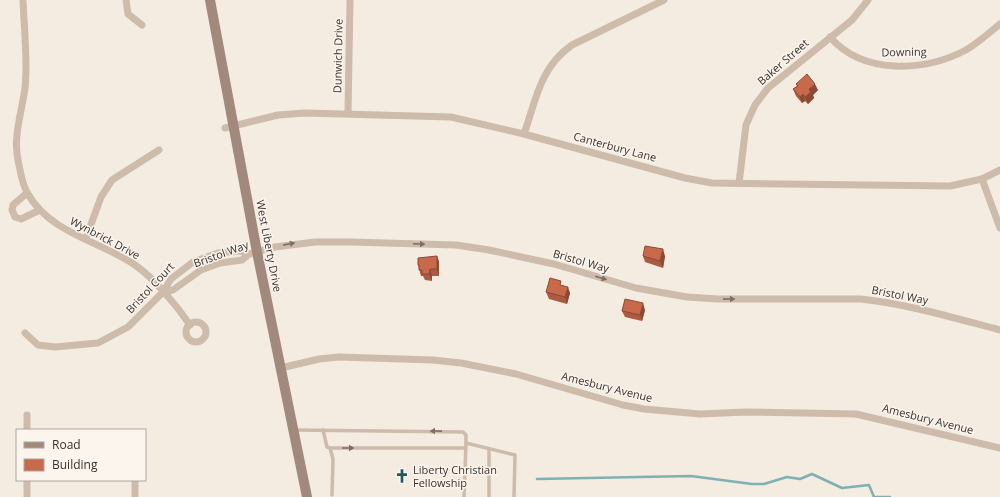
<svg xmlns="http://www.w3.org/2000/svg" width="1000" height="497" font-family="'Open Sans',sans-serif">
  <rect width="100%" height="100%" fill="#f4ebe1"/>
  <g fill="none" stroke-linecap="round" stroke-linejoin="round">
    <g stroke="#7fb0b2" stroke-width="2.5">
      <polyline points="537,479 691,476 752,484 764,484 787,477 800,479 812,474 842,488 869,485 874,497"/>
      <polyline points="875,497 890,497"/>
    </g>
    <g stroke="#cdbbac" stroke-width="3.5">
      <polyline points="295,430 463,432 466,435 466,443 464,497"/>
      <polyline points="323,430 327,447 330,448 465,448"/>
      <polyline points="466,443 515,455 514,497"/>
      <polyline points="330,448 333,459 332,495"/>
      <polyline points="489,497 489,450"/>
    </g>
    <g stroke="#cdbbac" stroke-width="7">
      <path d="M23,0C24,27 28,62 25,88C22,111 13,136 18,160C20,170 22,185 28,194C50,233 100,241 135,265C154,278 177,306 190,325"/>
      <polyline points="126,0 128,14 142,25"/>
      <path d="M830,37C863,75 924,72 966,50C978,43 989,33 1000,24"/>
      <polyline points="348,113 350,0"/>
      <polyline points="225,128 278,115 305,113 451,117 524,134 685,178 712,183 950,186 982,179 1000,170"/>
      <path d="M524,134C536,100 540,67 572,45L664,0"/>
      <polyline points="982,179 1000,228"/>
      <polyline points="739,183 746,125 755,105 768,88 852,20 868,0"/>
      <polyline points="27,193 13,205 12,210 15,217 21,219 40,210"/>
      <polyline points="86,238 101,197 112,180 159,150"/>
      <path d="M163,292L173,290L201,270L220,263L242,260L249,254L275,247L315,242H351L456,245L489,250L554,264L636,288L687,297L718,299H861C908,304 954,318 1000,330"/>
      <circle cx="196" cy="332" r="10"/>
      <polyline points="25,333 38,345 55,347 98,343 128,327 163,292 171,279 193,262 218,253 240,251 249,254"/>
      <polyline points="281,368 319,359 339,357 433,360 461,363 516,374 623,405 644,409 700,414 746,412 856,414 1000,448"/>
      <polyline points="27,430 27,415"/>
      <polyline points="27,497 27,480"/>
      <polyline points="135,497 135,480"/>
    </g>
    <polyline stroke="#a18a7d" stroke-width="10" points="210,0 257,252 307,497"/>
  </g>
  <g fill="#ac5a40">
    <polygon points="796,84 818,90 813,95 814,98 808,104 805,101 802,103 796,96 793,89 797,86"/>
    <polygon points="437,256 439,262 439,276 432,276 432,281 425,280 423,276 421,276 418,265"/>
    <polygon points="643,256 665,256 663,268 645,262"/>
    <polygon points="562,285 570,293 567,304 549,299 546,292"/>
    <polygon points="645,310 642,321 625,317 622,311"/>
  </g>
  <g fill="#8c4a34">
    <polygon points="815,84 818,90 813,95 814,98 808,104 805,97 809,89"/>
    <polygon points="803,94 805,101 802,103 800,97"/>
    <polygon points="663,249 665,256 663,268 660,261"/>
    <polygon points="437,256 439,262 439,276 437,269"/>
    <polygon points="430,269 432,276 432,281 429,274"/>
    <polygon points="568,287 570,293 567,304 565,297"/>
    <polygon points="643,303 645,310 642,321 640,315"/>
  </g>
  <g fill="#c8694b" stroke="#8c4a34">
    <polygon points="807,74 815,84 809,89 811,92 805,97 803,94 800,97 793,89 798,86 796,84"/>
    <polygon points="645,246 663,249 660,261 643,256"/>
    <polygon points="437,256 437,269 430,269 429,274 422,274 422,270 419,270 419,265 418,265 418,258"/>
    <polygon points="550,278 561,281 560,285 568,287 565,297 546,292"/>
    <polygon points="625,299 643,303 640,315 622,311"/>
  </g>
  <defs><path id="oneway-solid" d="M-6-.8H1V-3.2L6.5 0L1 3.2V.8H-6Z"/></defs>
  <g fill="#7d6f65">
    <use href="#oneway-solid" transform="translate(289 244) rotate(-11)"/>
    <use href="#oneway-solid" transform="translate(419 244) rotate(2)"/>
    <use href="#oneway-solid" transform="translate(601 278) rotate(16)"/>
    <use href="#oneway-solid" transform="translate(729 299) rotate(-1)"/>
    <use href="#oneway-solid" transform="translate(436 431) rotate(-179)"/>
    <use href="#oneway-solid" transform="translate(348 448)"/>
  </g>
  <defs>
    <symbol id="church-bare" viewBox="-9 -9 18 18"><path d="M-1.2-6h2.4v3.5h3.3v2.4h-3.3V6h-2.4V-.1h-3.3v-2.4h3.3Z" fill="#1f5a5e" stroke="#fbf5ee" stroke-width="2.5" paint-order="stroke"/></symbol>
  </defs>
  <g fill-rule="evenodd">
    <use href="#church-bare" x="392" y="466" width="20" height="20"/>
  </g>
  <g text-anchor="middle" stroke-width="3" stroke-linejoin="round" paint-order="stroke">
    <g font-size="11" fill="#3b302b" stroke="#fbf5ee">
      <text transform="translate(904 52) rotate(-1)" y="4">Downing</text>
      <text transform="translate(338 56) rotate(-89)" y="4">Dunwich Drive</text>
      <text transform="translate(783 62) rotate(-41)" y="4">Baker Street</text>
      <text transform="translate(615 147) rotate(15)" y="4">Canterbury Lane</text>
      <text transform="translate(105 238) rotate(28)" y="4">Wynbrick Drive</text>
      <text transform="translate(269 246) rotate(79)" y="4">West Liberty Drive</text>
      <text transform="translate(221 254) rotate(-20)" y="4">Bristol Way</text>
      <text transform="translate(581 261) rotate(16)" y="4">Bristol Way</text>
      <text transform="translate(150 288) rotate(-47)" y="4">Bristol Court</text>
      <text transform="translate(900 295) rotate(11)" y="4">Bristol Way</text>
      <text transform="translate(607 387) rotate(14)" y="4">Amesbury Avenue</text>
      <text transform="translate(928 419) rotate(14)" y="4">Amesbury Avenue</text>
    </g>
    <g font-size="11" fill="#3b302b" stroke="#fbf5ee" text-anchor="start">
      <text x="413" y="474">Liberty Christian<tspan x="413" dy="13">Fellowship</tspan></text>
    </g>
  </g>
  <rect x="16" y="429" width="130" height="52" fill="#fbf5ee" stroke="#aea6a0"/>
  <rect x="24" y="442" width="20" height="6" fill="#a18a7d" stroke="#aea6a0"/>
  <text x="52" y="449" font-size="12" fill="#3b302b">Road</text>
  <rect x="24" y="459" width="20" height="12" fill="#c8694b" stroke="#aea6a0"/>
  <text x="52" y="469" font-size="12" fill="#3b302b">Building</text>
</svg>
